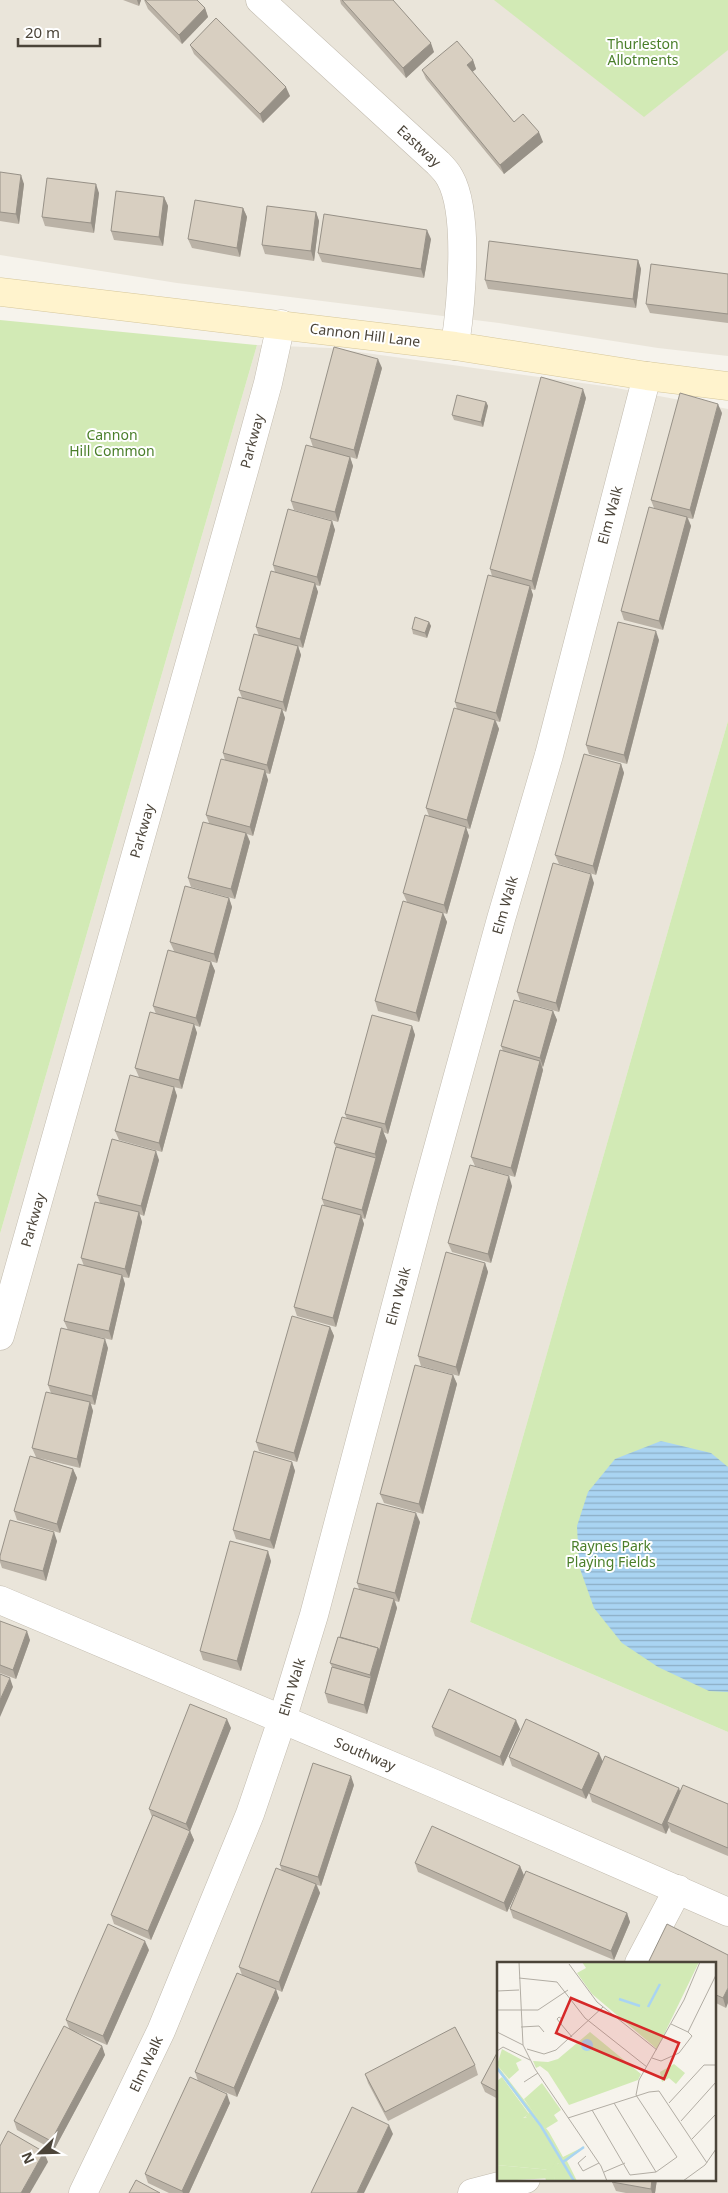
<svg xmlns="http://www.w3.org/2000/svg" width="728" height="2193" font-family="'Noto Sans',sans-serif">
  <defs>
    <pattern id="water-rules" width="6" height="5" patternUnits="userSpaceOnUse" patternTransform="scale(1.25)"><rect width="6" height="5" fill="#a9d4f2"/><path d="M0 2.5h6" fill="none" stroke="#8caec5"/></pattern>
  </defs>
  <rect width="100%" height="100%" fill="#f6f3ec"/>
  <g fill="#eae5da" fill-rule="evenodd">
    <polygon points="0,0 728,0 728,356 658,348 499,323 177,283 0,255"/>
    <path d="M257,345L330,348L611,387L728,409V721L470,1622L728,1732V2193H0V1234ZM498,1963H714V2179H498Z"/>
  </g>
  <g fill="#d2eab5">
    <polygon points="494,0 728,0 728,50 644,117"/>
    <polygon points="0,320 257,345 0,1234"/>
    <polygon points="728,721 728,1732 470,1622"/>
  </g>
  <polygon fill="url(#water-rules)" points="661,1441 711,1453 728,1467 728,1692 709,1691 658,1667 622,1643 594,1608 579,1566 577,1526 588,1492 615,1459"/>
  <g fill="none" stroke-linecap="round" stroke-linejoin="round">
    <defs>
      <g id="street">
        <path d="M260,0L438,163C442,167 447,172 450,178C470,214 461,305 455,346"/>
        <polyline points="0,1336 245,467 268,383 281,324"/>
        <polyline points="0,1600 435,1784 728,1912"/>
        <polyline points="639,1963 678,1889"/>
        <polyline points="83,2193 161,2031 250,1814 282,1720 314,1615 424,1199 501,919 549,755 647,376"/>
        <polyline points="472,2193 526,2179"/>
      </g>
      <polyline id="secondary" points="0,292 455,346 647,376 728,386"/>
    </defs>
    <use href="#street" stroke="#c2bbae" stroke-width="29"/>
    <use href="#secondary" stroke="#d6c79b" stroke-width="29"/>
    <use href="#street" stroke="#fff" stroke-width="28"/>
    <use href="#secondary" stroke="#fff3cd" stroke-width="28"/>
  </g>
  <g fill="#bab2a6">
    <polygon points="123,0 141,0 139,6"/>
    <polygon points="144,0 205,8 208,17 182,44 148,9"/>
    <polygon points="340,0 342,0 434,52 406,78 341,4"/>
    <polygon points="190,45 290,96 263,123 194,54"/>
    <polygon points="473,60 476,69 472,72 514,122 543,142 504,174 426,79 422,70"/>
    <polygon points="0,172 24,184 19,224 0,221"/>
    <polygon points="99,193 94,233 45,226 42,217"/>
    <polygon points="164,197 168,206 163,246 114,240 111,231"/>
    <polygon points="243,208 247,217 240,257 192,248 188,239"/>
    <polygon points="316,212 319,221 314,261 265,254 262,245"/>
    <polygon points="431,239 424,278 322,262 318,253"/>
    <polygon points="638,260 641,269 636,308 488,289 485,280"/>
    <polygon points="728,274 728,323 650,313 646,304"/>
    <polygon points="382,368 357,459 350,457 353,466 338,522 294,510 291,501 313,447 310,438"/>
    <polygon points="586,398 535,590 531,589 533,595 500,722 496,721 499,729 470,829 466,828 469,836 447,914 420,906 443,913 447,922 419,1022 378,1011 375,1001 407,902 403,893 429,816 426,808 457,709 455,702 492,576 490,569"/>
    <polygon points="486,402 488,406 483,427 454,420 452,415"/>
    <polygon points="722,413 693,519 688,518 691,526 663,630 624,620 621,611 654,508 651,500"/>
    <polygon points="332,521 335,530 320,586 315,585 318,592 303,648 298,646 301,655 286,712 282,710 285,718 270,774 265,773 268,780 253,836 247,834 250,842 235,899 191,887 188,878 209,823 206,815 225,760 223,753 242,698 239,690 259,636 256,627 275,572 273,565"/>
    <polygon points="429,622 431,626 427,638 413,634 412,629"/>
    <polygon points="659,640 627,764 589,754 586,745"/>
    <polygon points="621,764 624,773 596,875 559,864 555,855"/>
    <polygon points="594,883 559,1012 520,1001 517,992"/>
    <polygon points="229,898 232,907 217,963 182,954 211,962 215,971 200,1027 194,1025 197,1033 182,1089 174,1087 177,1096 162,1152 119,1140 115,1131 139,1077 135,1068 156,1014 153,1006 174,951 170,942"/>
    <polygon points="553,1011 557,1020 543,1067 542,1066 543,1070 515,1177 475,1166 471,1157 503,1051 501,1046"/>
    <polygon points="412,1026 415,1035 388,1134 383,1132 387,1141 365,1219 362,1218 364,1224 336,1327 297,1316 294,1307 324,1205 322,1199 336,1147 334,1143 347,1119 345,1114"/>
    <polygon points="159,1160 144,1216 139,1214 142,1222 129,1278 123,1277 125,1284 112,1340 68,1330 64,1321 84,1266 81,1258 100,1203 97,1195"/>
    <polygon points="512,1186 491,1263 452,1252 448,1243"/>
    <polygon points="485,1263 488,1272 459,1376 421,1366 418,1356"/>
    <polygon points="330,1327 334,1336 297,1462 259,1451 256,1442"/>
    <polygon points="108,1348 95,1405 91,1404 93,1411 80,1468 39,1458 73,1469 77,1478 60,1533 17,1520 14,1511 36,1457 32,1448 51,1393 48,1385"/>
    <polygon points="453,1375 457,1384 423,1514 384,1503 380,1494"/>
    <polygon points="292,1462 295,1471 274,1549 236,1539 233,1530"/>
    <polygon points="420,1522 399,1602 395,1601 397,1608 367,1714 328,1703 325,1693 332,1667 330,1663 359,1589 357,1583"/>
    <polygon points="57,1541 46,1581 2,1568 0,1562 0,1556"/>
    <polygon points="271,1561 241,1671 203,1660 200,1651"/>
    <polygon points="0,1621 30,1640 16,1679 0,1673"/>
    <polygon points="432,1727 520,1729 503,1766 435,1736"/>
    <polygon points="231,1728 190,1831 194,1840 151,1940 114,1924 111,1915 152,1817 149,1809"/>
    <polygon points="509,1757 603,1761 680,1792 728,1804 728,1856 671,1832 669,1827 666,1834 592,1802 589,1793 586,1799 512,1766"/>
    <polygon points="354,1785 321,1886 317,1885 320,1893 282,1992 271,1987 279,1998 237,2097 205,2084 230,2103 189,2193 169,2193 148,2183 145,2174 198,2081 195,2072 242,1975 239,1967 282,1871 280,1865"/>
    <polygon points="415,1863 520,1866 524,1875 627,1913 630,1922 614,1960 513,1918 510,1909 523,1877 507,1912 418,1872"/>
    <polygon points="149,1950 107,2045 74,2031 102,2046 105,2055 54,2150 17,2130 14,2121 69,2028 66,2020"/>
    <polygon points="728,1955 726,2008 714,2002 714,1963 649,1963 649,1961"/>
    <polygon points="498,2051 498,2099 485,2092 481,2083"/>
    <polygon points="475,2065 478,2075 388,2121 368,2083 365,2074"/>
    <polygon points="657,2179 655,2193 626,2193 616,2191 612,2182"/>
  </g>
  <g fill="#979187">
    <polygon points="137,0 141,0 139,6"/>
    <polygon points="205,8 208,17 182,44 179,35"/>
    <polygon points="431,43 434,52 406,78 403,68"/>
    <polygon points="473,60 476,69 470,74 467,65"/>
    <polygon points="286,87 290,96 263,123 260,114"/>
    <polygon points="539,132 543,142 504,174 500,165"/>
    <polygon points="21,175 24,184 19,224 16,214"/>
    <polygon points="96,184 99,193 94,233 91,223"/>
    <polygon points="164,197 168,206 163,246 159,237"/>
    <polygon points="243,208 247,217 240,257 237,248"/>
    <polygon points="316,212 319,221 314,261 311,251"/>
    <polygon points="427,230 431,239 424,278 421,269"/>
    <polygon points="638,260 641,269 636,308 633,299"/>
    <polygon points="378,359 382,368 357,459 354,450"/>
    <polygon points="583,389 586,398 535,590 532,581"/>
    <polygon points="486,402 488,406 483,427 481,422"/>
    <polygon points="718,404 722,413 693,519 690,510"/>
    <polygon points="350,457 353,466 338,522 335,512"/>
    <polygon points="687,517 691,526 663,630 659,621"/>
    <polygon points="332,521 335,530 320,586 317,577"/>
    <polygon points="315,583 318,592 303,648 300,639"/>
    <polygon points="530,586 533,595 500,722 496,713"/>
    <polygon points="429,622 431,626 427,638 425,633"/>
    <polygon points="656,631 659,640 627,764 624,755"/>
    <polygon points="298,646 301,655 286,712 283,702"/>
    <polygon points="282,709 285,718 270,774 267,765"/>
    <polygon points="495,720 499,729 470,829 467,820"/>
    <polygon points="621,764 624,773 596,875 593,866"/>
    <polygon points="265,770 268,780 253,836 250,827"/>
    <polygon points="466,827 469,836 447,914 444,905"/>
    <polygon points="246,833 250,842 235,899 231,889"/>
    <polygon points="591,874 594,883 559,1012 556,1003"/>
    <polygon points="229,898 232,907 217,963 214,954"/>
    <polygon points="443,913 447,922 419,1022 416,1013"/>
    <polygon points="211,962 215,971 200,1027 196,1018"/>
    <polygon points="553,1011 557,1020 543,1067 540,1058"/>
    <polygon points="194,1024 197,1033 182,1089 179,1080"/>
    <polygon points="412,1026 415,1035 388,1134 385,1124"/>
    <polygon points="540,1061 543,1070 515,1177 511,1168"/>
    <polygon points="174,1087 177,1096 162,1152 159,1143"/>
    <polygon points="382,1128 387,1141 365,1219 362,1210 376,1158 375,1154"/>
    <polygon points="156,1151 159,1160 144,1216 141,1206"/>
    <polygon points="509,1176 512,1186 491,1263 488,1254"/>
    <polygon points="139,1212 142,1222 129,1278 125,1269"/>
    <polygon points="361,1215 364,1224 336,1327 333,1318"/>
    <polygon points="485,1263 488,1272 459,1376 456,1367"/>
    <polygon points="122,1275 125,1284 112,1340 109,1331"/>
    <polygon points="330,1327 334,1336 297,1462 294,1453"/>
    <polygon points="105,1339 108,1348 95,1405 92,1396"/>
    <polygon points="453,1375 457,1384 423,1514 419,1504"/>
    <polygon points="90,1402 93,1411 80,1468 77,1459"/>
    <polygon points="292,1462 295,1471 274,1549 270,1540"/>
    <polygon points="73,1469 77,1478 60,1533 57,1524"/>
    <polygon points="416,1513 420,1522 399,1602 395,1593"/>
    <polygon points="54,1532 57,1541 46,1581 43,1571"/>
    <polygon points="268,1551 271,1561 241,1671 237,1661"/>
    <polygon points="394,1599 397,1608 367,1714 364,1705 371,1678 370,1675 378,1648"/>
    <polygon points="27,1631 30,1640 16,1679 13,1670"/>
    <polygon points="10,1678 13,1687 0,1717 0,1700"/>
    <polygon points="227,1719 231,1728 190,1831 194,1840 151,1940 148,1931 190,1832 186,1824"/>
    <polygon points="516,1720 520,1729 503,1766 500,1757"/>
    <polygon points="599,1753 603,1762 586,1799 582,1790"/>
    <polygon points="351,1776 354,1785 321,1886 318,1877"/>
    <polygon points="679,1788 682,1797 667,1822 669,1827 666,1834 662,1825"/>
    <polygon points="520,1866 524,1876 507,1912 504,1903"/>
    <polygon points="316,1884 320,1893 282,1992 279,1982"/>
    <polygon points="627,1913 630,1922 614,1960 611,1951"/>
    <polygon points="145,1941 149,1950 107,2045 103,2036"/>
    <polygon points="728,1988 728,2003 726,2008 723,1998"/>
    <polygon points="276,1989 279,1998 237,2097 234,2088"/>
    <polygon points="102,2046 105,2055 54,2150 51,2141"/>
    <polygon points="227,2094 230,2103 189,2193 183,2193 182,2191"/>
    <polygon points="389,2125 393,2134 364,2193 357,2193"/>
    <polygon points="44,2152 48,2162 30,2193 21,2193"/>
    <polygon points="652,2179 657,2179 655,2193 652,2193 651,2189"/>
  </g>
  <g fill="#d8cfc1" stroke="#979187">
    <polygon points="145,0 197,0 205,8 179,35"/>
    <polygon points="342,0 393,0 431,43 403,68"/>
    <polygon points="216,18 286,87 260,114 190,45"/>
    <polygon points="457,41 473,60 467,65 514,122 523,114 539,132 500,165 422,70"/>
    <polygon points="0,172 21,175 16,214 0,212"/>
    <polygon points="47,178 96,184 91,223 42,217"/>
    <polygon points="116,191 164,197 159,237 111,231"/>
    <polygon points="195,200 243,208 237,248 188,239"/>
    <polygon points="267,206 316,212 311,251 262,245"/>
    <polygon points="324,214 427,230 421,269 318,253"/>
    <polygon points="489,241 638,260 633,299 485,280"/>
    <polygon points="651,264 728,274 728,314 646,304"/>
    <polygon points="334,347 378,359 354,450 310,438"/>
    <polygon points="541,377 583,389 532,581 490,569"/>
    <polygon points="680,393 718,404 690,510 651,500"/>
    <polygon points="457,395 486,402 481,422 452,415"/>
    <polygon points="306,445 350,457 335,512 291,501"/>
    <polygon points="649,507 687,517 659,621 621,611"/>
    <polygon points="288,509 332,521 317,577 273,565"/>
    <polygon points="271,571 315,583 300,639 256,627"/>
    <polygon points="488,575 530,586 496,713 455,702"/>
    <polygon points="415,617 429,622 425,633 412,629"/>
    <polygon points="618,622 656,631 624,755 586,745"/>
    <polygon points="254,634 298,646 283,702 239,690"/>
    <polygon points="238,697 282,709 267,765 223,753"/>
    <polygon points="454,708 495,720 467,820 426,808"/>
    <polygon points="584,754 621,764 593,866 555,855"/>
    <polygon points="221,759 265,770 250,827 206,815"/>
    <polygon points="425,815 466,827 444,905 403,893"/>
    <polygon points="203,822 246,833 231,889 188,878"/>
    <polygon points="553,863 591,874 556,1003 517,992"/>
    <polygon points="185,886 229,898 214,954 170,942"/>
    <polygon points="403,901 443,913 416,1013 375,1001"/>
    <polygon points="168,950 211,962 196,1018 153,1006"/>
    <polygon points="514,1000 553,1011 540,1058 501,1046"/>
    <polygon points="150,1012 194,1024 179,1080 135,1068"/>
    <polygon points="372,1015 412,1026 385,1124 345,1114"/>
    <polygon points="500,1050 540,1061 511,1168 471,1157"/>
    <polygon points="130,1075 174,1087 159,1143 115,1131"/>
    <polygon points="342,1117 382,1128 375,1154 334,1143"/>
    <polygon points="112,1139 156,1151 141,1206 97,1195"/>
    <polygon points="336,1147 376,1158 362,1210 322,1199"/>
    <polygon points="470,1165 509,1176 488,1254 448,1243"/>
    <polygon points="95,1202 139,1212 125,1269 81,1258"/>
    <polygon points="322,1205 361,1215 333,1318 294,1307"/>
    <polygon points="446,1252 485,1263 456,1367 418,1356"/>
    <polygon points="78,1264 122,1275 109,1331 64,1321"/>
    <polygon points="292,1316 330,1327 294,1453 256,1442"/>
    <polygon points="61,1328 105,1339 92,1396 48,1385"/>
    <polygon points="415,1365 453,1375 419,1504 380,1494"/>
    <polygon points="46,1392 90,1402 77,1459 32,1448"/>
    <polygon points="254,1451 292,1462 270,1540 233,1530"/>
    <polygon points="30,1456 73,1469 57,1524 14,1511"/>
    <polygon points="377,1503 416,1513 395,1593 357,1583"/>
    <polygon points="10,1520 54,1532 43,1571 0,1560 0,1556"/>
    <polygon points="230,1541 268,1551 237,1661 200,1651"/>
    <polygon points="354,1588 394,1599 379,1652 378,1648 340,1637"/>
    <polygon points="0,1621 27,1631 13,1670 0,1665"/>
    <polygon points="338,1637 378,1648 370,1675 330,1663"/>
    <polygon points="332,1667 371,1678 364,1705 325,1693"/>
    <polygon points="0,1674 10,1678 0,1700"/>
    <polygon points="449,1689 516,1720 500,1757 432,1727"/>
    <polygon points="190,1704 227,1719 186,1824 149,1809"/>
    <polygon points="526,1719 599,1753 582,1790 509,1757"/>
    <polygon points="605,1756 679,1788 662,1825 589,1793"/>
    <polygon points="313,1763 351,1776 318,1877 280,1865"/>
    <polygon points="683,1785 728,1804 728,1848 667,1822"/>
    <polygon points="153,1815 190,1831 148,1931 111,1915"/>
    <polygon points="432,1826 520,1866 504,1903 415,1863"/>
    <polygon points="276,1868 316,1884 279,1982 239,1967"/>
    <polygon points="526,1871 627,1913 611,1951 510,1909"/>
    <polygon points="108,1924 145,1941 103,2036 66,2020"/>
    <polygon points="667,1924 728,1955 728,1988 723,1998 714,1994 714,1963 652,1963 649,1961"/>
    <polygon points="237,1973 276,1989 234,2088 195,2072"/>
    <polygon points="64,2026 102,2046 51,2141 14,2121"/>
    <polygon points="455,2027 475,2065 385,2112 365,2074"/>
    <polygon points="498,2051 498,2092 481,2083"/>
    <polygon points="190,2077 227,2094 182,2191 145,2174"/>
    <polygon points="352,2107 389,2125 357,2193 311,2193"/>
    <polygon points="8,2131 44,2152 21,2193 0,2193 0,2146"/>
    <polygon points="613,2179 652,2179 651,2189 612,2182"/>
    <polygon points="136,2180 160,2193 129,2193"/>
  </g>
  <g text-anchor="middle" stroke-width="4" stroke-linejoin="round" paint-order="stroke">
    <g font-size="14" fill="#4a7f2a" stroke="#fff">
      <text x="643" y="49">Thurleston<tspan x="643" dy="16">Allotments</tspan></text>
      <text x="112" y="440">Cannon<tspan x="112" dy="16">Hill Common</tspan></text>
      <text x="611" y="1551">Raynes Park<tspan x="611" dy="16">Playing Fields</tspan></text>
    </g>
    <g font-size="14" fill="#4b4439" stroke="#fff">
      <text transform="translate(419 146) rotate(43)" y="5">Eastway</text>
      <text transform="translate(365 335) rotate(7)" y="5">Cannon Hill Lane</text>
      <text transform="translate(252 441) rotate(-75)" y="5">Parkway</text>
      <text transform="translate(610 515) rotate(-75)" y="5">Elm Walk</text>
      <text transform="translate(142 831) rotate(-74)" y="5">Parkway</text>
      <text transform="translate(505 905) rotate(-74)" y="5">Elm Walk</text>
      <text transform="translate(33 1220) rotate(-74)" y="5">Parkway</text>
      <text transform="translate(398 1296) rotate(-75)" y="5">Elm Walk</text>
      <text transform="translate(292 1687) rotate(-73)" y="5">Elm Walk</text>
      <text transform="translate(365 1754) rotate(23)" y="5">Southway</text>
      <text transform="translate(146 2064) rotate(-65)" y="5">Elm Walk</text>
    </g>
  </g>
  <g transform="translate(497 1962)">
    <rect width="219" height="219" fill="#f6f3ec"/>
    <path d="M5,87L25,98L19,101L22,108L12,117L0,103ZM62,201L72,214L74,219H57L58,204Z" fill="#d2eab5"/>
    <path d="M0,103L52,170L66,195L88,184L70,199L80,219H74L61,201L57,219H49L47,209L50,207L36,155H28L32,151L0,107Z" fill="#d2eab5"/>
    <path d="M0,203L54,208L55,216L0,219Z" fill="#d2eab5"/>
    <path d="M85,0H202L160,87L95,32L80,11L89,6ZM93,70L144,112L141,118L72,143L51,110L43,104L39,106L36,99L51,100L61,97ZM177,102L188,111L179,122L172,116L165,120L163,110ZM5,115L32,152L26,156L35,154L52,181L53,191L60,197L54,208L0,203V119ZM45,121L64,148L57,153L61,159L48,167L27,137Z" fill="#d2eab5"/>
    <path d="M84 83a6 6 0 1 1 12 0a6 6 0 1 1-12 0Z" fill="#a9d4f2"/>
    <path fill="none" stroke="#a9d4f2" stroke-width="2.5" d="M122,37L143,44M151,45L163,22M0,106L44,164L77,219M66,200L87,185"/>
    <path fill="none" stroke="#b2ada4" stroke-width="1" d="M22,0L26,83L38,107L104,204L110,219M72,2L100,40L160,88M22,16L60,20L88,56L150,105M0,29L22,28M0,48H41L71,28M62,55L65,57L64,62L60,57ZM64,62L75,75M174,62L191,70M24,65L42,64L47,70M0,70L26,83M191,70L219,13M30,87L47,92L59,88L106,45M0,89L6,85L33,98M155,96L164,99L182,91L195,74L191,70M27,120L41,111M139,133L142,118L187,38L203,0M117,141L159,210M172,141L207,103H219M95,148L133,213L159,210L180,195L139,133M71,156L152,130L162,129L210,201M184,159L219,120M195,177L219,152M89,194L81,201L86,209L102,201M107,210L128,201M186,219L208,203L219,187"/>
    <path fill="#d62828" fill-opacity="0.15" stroke="#d62828" stroke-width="2.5" d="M74,36L182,81L167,117L59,71Z"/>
    <rect width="219" height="219" fill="none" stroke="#4b4439" stroke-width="2.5"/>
  </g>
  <g transform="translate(40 2153) rotate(247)" stroke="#ffffff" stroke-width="4" paint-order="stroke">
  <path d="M0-4L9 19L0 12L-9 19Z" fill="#4b4439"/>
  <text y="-8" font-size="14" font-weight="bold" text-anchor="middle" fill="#4b4439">N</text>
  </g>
  <path d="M18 38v8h82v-8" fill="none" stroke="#4b4439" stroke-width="2.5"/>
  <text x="25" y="38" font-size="15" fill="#4b4439" stroke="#ffffff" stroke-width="4" paint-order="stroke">20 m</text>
</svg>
